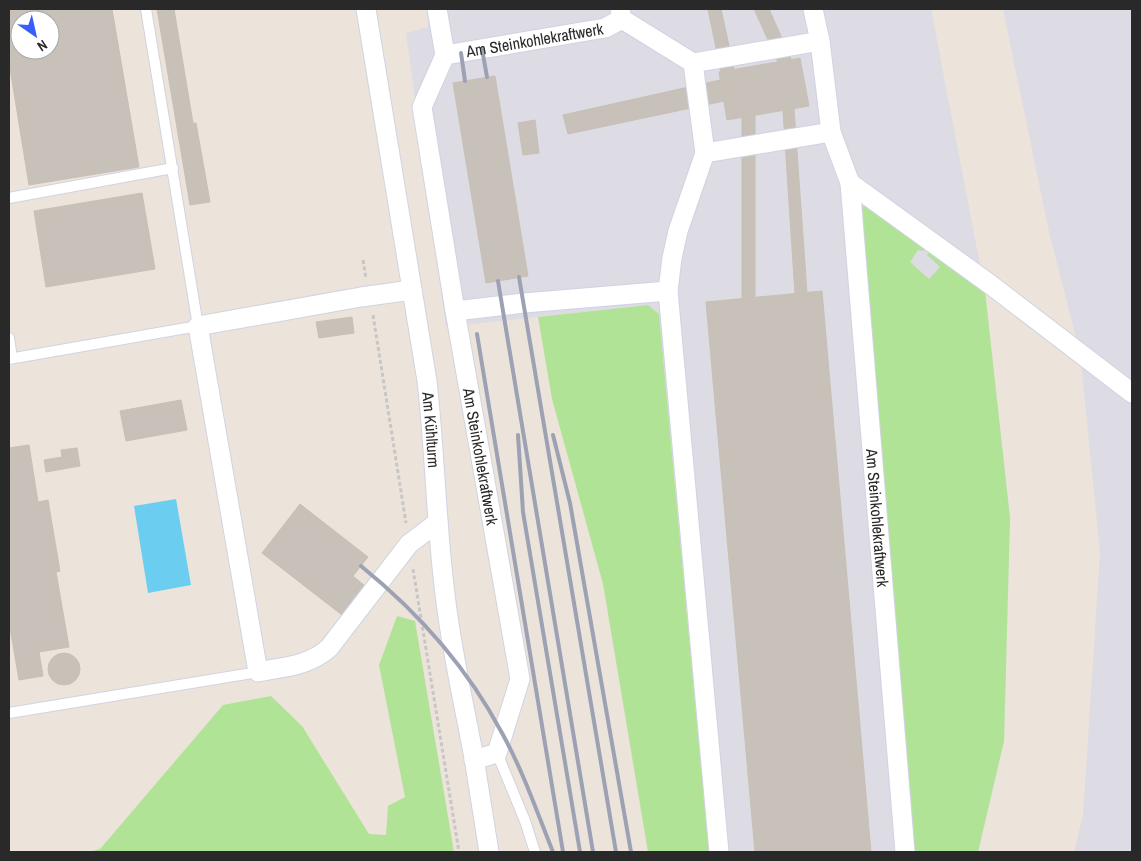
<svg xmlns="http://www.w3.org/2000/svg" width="1141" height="861" font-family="'Archivo Narrow',sans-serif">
  <rect width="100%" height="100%" fill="#ece4da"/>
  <g fill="#dddbe4">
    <polygon points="427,9 931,9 985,291 1010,518 1004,741 978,852 709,852 659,314 648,305 446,327 406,33 428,27"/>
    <polygon points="1003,9 1132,9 1132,852 1074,852 1083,815 1100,553 1080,353 1049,232"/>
  </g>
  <g fill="#b1e396">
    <polygon points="865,204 927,246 923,251 918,250 910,262 929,279 940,267 927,255 931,250 985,291 1010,518 1004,741 978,852 914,852 857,212"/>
    <polygon points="648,305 659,314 709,852 648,852 603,584 552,399 538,317"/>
    <polygon points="397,616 415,621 454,852 88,852 100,849 223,705 271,696 302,726 369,834 386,835 388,806 405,797 379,665"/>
  </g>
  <polygon fill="#6bcef0" points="176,499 191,585 148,593 134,506"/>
  <g fill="#c7c1ba" stroke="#c7c0b4" fill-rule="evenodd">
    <path d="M9,9H112L139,167L29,185L9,62ZM20,20H50V50H20Z"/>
    <polygon points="157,9 174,9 193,123 196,123 210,202 190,205"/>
    <polygon points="708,9 721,9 734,69 721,72"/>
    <polygon points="754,9 769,9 791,59 778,62"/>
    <polygon points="800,58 809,106 727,120 719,72"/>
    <polygon points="495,76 528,276 486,283 453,83"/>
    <polygon points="720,80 724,101 568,134 563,115"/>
    <polygon points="794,109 807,293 795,294 783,111"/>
    <polygon points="755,116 755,297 742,298 742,118"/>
    <polygon points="535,120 539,153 523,155 518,123"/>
    <polygon points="142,193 155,269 46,287 34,211"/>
    <polygon points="822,291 871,852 755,852 706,302"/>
    <polygon points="352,317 354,333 319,338 316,322"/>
    <polygon points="181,400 187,430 126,441 120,411"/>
    <polygon points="29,445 38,502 48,500 60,571 56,572 69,647 39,652 43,676 19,680 9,622 9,482 11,482 9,467 9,448"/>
    <polygon points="77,448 80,466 46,472 44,460 62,457 61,450"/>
    <polygon points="300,504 368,557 353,576 365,586 342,615 262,553"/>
    <circle cx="64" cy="669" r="16"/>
  </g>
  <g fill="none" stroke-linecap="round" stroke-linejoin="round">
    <defs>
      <g id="service">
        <polyline points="9,198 173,168"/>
        <polyline points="9,338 12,358"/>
        <polyline points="9,359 198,326 146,9"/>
        <polyline points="9,713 258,672"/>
        <polyline points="497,753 525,821 535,852"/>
      </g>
      <g id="minor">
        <path id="s1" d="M366,9L427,381C435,452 436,523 445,594C451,649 464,704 474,758C479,790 484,821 489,852"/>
        <path id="s2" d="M437,9L445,55L422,107L455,311L520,679L497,753L474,760"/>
        <polyline points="620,9 622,19 693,63"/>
        <polyline points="813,9 820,41 831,132 850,183 991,285 1132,393"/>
        <polyline points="820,41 693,63 705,153 831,132"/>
        <path id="s3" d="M445,55L605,28L622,19"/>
        <polyline points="705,153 678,231 672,258 668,291 719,852"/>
        <path id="s4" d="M850,183L905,852"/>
        <path d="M412,290L361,297L198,326L258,672C283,667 309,666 329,648L409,544L438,522"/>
        <polyline points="455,311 524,303 668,291"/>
      </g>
    </defs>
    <use href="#service" stroke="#d0d3e2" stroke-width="12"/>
    <use href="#minor" stroke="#d0d3e2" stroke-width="21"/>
    <g stroke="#c7c7c7" stroke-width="3" stroke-dasharray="4 2.5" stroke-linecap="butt">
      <polyline points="363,260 366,279"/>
      <polyline points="373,315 406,523"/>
      <polyline points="413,569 459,852"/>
    </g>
    <use href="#service" stroke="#fff" stroke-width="10"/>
    <use href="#minor" stroke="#fff" stroke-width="19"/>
    <g stroke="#9da1b4" stroke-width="4">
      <polyline points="482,49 487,77"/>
      <polyline points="461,53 465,81"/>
      <polyline points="519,277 616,852"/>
      <polyline points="498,281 593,852"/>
      <polyline points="477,334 563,852"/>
      <polyline points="518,435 523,512 580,852"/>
      <polyline points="553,435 570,503 631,852"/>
      <path d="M361,566C419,613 467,667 502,733C523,771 537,812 553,852"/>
    </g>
  </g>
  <g text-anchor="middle" stroke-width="4" stroke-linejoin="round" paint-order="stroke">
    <g font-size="16" fill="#292929" stroke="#fff">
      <text dy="6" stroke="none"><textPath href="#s3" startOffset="91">Am Steinkohlekraftwerk</textPath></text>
      <text dy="6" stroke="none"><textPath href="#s1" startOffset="426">Am Kühlturm</textPath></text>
      <text dy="6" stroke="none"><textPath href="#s2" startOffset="458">Am Steinkohlekraftwerk</textPath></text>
      <text dy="6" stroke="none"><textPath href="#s4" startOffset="336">Am Steinkohlekraftwerk</textPath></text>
    </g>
  </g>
  <rect width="1141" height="861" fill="none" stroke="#292929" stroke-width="20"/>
  <g transform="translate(35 35) rotate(146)"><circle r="24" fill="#ffffff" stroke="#a9a9a9"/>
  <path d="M0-4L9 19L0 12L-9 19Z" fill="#375efc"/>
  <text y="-8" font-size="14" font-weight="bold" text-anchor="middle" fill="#292929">N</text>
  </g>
</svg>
